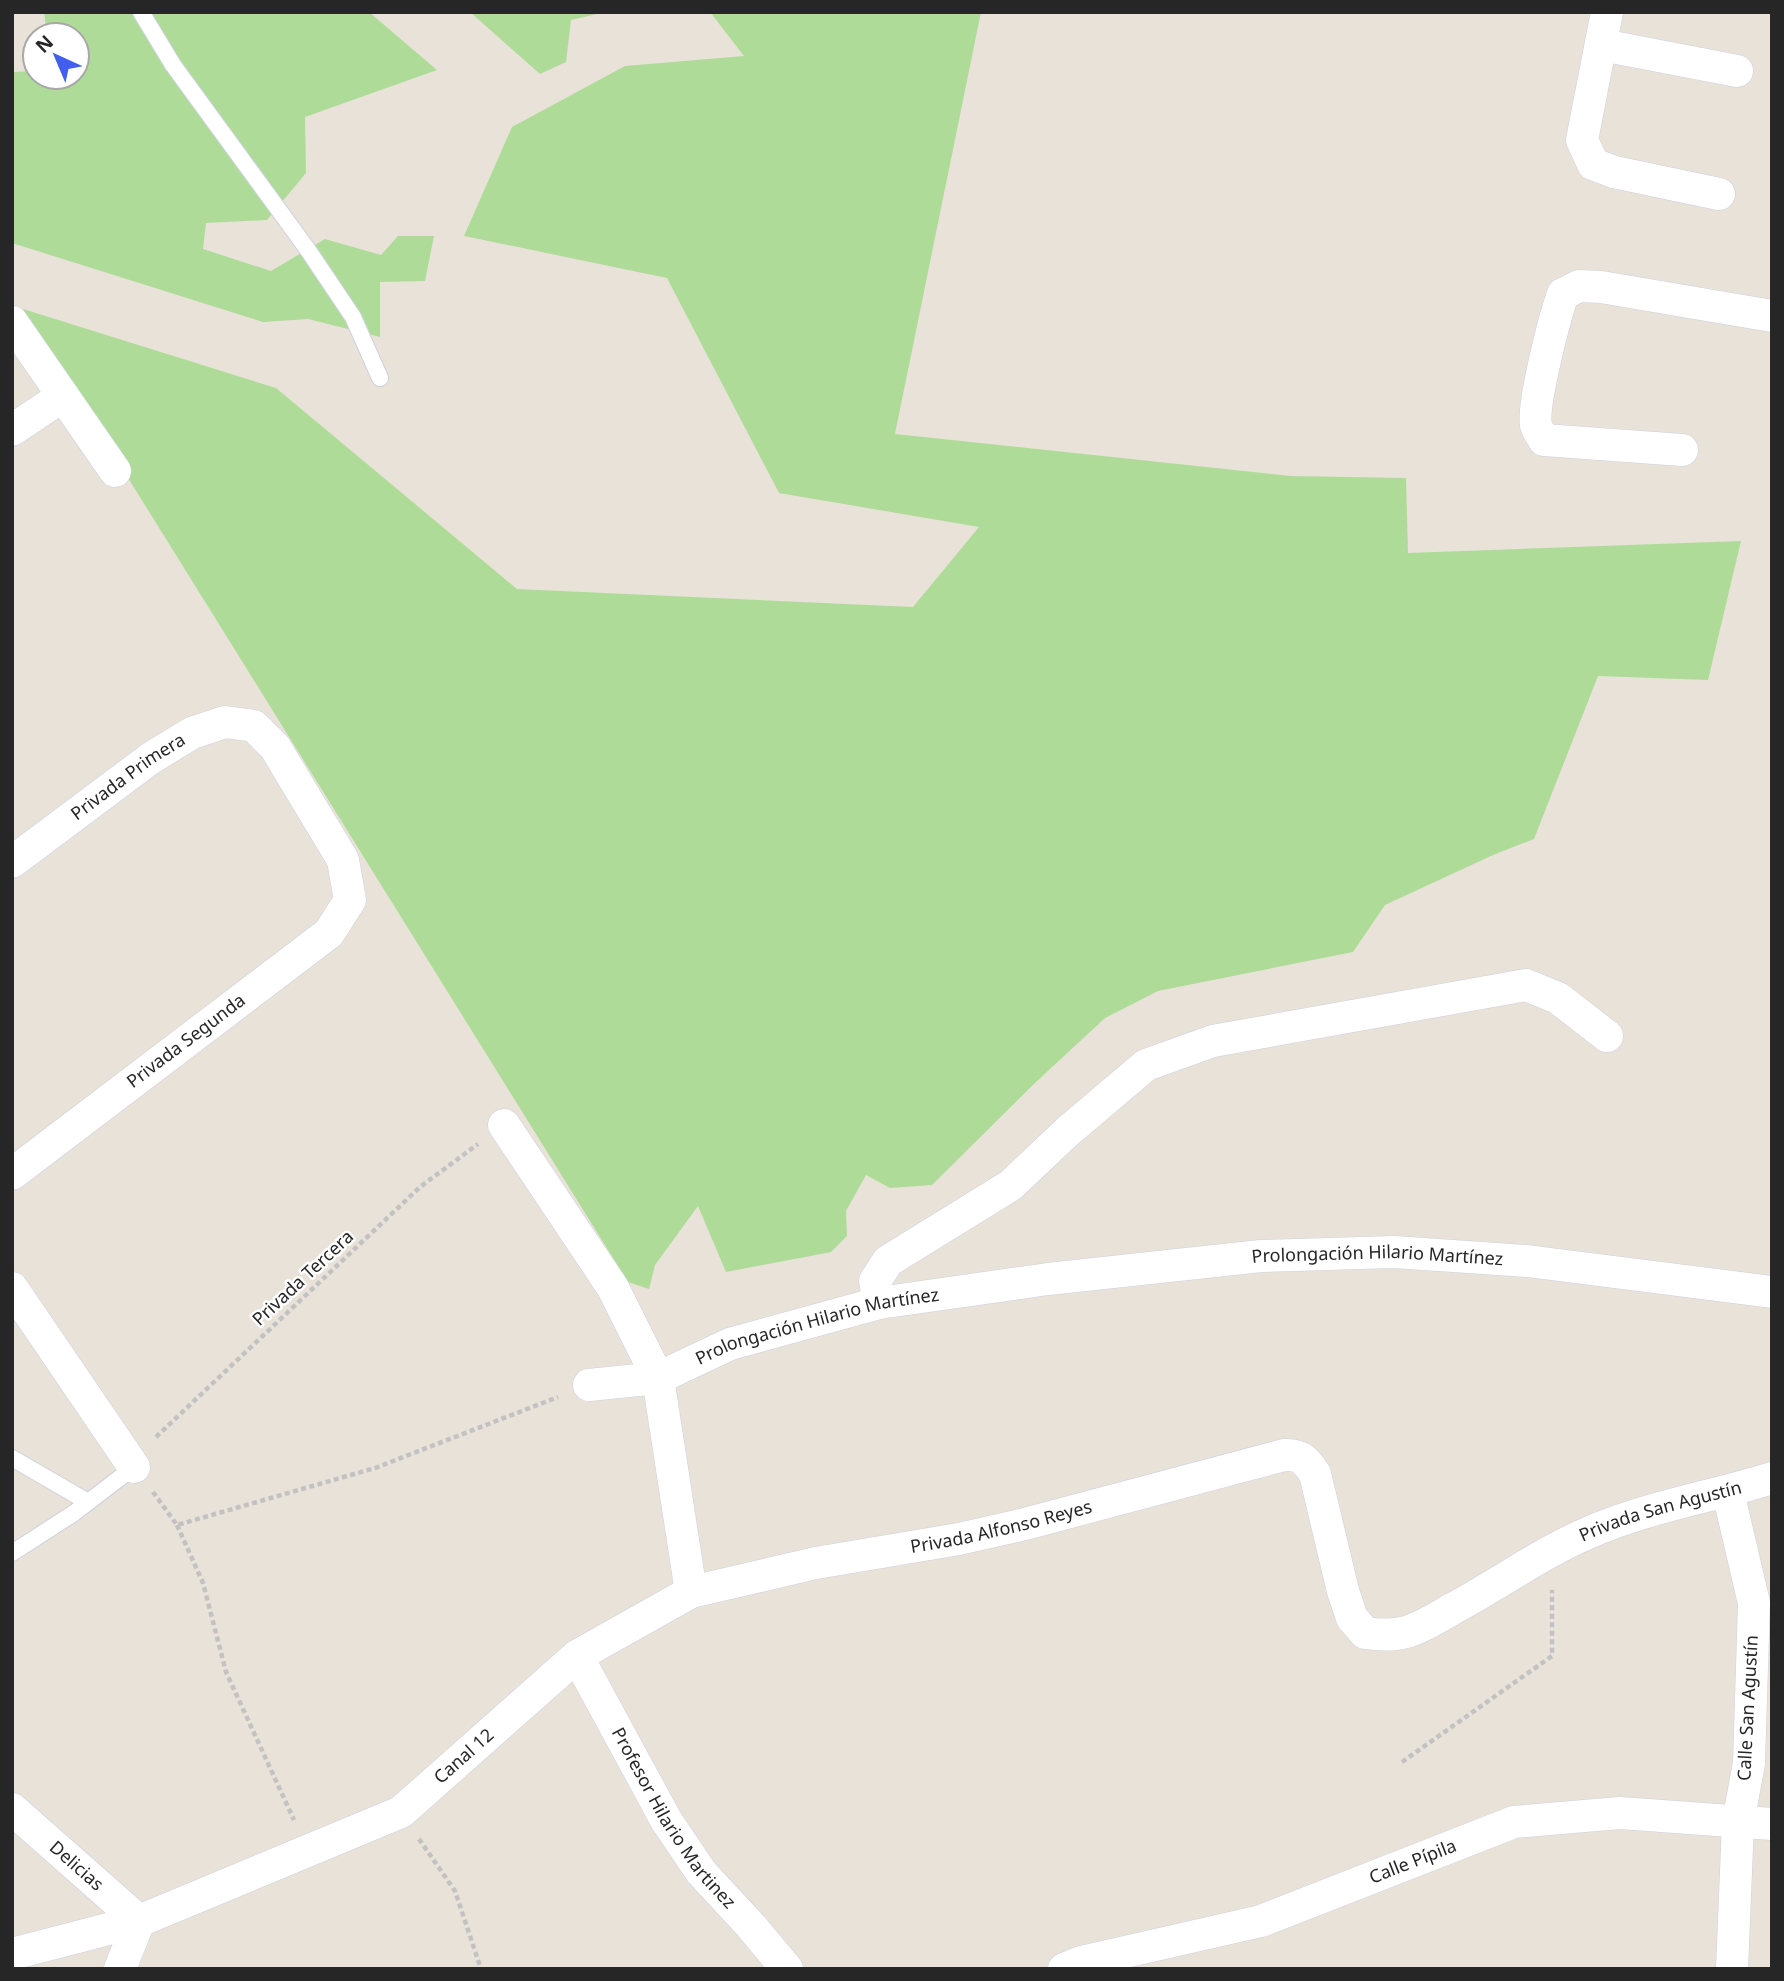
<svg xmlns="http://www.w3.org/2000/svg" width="1784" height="1981" font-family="'Noto Sans',sans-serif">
  <rect width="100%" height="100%" fill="#e8e2d8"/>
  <g fill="#aedc98">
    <polygon points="44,12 369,12 437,70 305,117 306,173 267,220 206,223 203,249 271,271 325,239 381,255 398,236 434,236 425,281 380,282 380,337 308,319 263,322 12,243 12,72 35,71 35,77 77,77 77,35 47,35"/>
    <polygon points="470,12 606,12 571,20 566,62 540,74"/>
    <polygon points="710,12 981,12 895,434 1290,476 1406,478 1408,553 1741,541 1708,680 1598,676 1534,839 1493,855 1385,905 1353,952 1158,991 1105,1018 1035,1083 932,1185 890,1188 866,1175 846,1211 847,1236 831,1252 726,1272 698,1206 655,1265 649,1289 628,1282 23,309 276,388 517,589 913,607 979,527 779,493 667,278 464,236 512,127 625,66 744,56"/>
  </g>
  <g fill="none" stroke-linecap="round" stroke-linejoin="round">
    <defs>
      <g id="lane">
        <polyline points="141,12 173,65 308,250 353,317 380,378"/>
        <polyline points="12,1458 88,1502"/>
        <polyline points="12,1553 74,1513 134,1467"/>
      </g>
      <g id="street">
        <polyline points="1607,12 1582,140 1593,164 1614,172 1719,194"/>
        <polyline points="1602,45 1737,71"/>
        <polyline points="12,322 115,471"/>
        <polyline points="12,430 63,396"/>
        <path d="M1682,450L1544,440C1542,436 1537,430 1536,425C1532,405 1555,316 1563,294L1579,286L1601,287L1772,316"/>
        <path id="s1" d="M12,862L151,758L192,733L225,722L254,726L275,747L343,860L350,900L329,933L12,1174"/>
        <polyline points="12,1288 134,1467"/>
        <polyline points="879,1303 875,1281 888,1261 1011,1185 1067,1132 1146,1065 1213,1041 1526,985 1558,998 1607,1036"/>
        <path id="s2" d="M589,1385L658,1378L730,1344L879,1303L1048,1279L1261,1256L1394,1252L1527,1261L1772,1292"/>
        <polyline points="1728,1492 1754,1603 1749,1763 1738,1823 1732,1969"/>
        <path id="s3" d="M691,1592L816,1563L959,1539L1025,1524L1284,1455C1300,1454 1306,1460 1315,1474L1343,1591L1352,1618L1365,1633C1406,1639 1419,1628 1454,1608C1499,1584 1541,1553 1588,1533C1646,1507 1712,1497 1772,1478"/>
        <path id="s4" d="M577,1656L666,1820L701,1872L751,1926L787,1969"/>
        <path id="s5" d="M12,1809L139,1921L120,1969"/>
        <path id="s6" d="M12,1954L139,1921L401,1812L577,1656L691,1592L658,1378L613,1288L504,1125"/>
        <path id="s7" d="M1064,1969L1081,1962L1261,1921L1514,1822L1620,1813L1772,1824"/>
      </g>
    </defs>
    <use href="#lane" stroke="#ced1df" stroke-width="18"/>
    <use href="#street" stroke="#ced1df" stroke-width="33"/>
    <g stroke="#c2c2c2" stroke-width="4.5" stroke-dasharray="5 3.5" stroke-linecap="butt">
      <polyline points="156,1437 420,1187 478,1144"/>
      <polyline points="153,1492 177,1525 375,1468 558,1397"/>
      <polyline points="177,1525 203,1583 226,1672 294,1820"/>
      <polyline points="1402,1762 1552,1656 1552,1590"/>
      <polyline points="419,1839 455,1891 481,1969"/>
    </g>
    <use href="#lane" stroke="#fff" stroke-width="16"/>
    <use href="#street" stroke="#fff" stroke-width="32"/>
  </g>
  <g text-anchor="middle" stroke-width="5" stroke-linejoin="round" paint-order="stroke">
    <g font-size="18" fill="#262626" stroke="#fff">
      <text dy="6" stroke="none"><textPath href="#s1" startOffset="144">Privada Primera</textPath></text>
      <text transform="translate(186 1041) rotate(-37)" y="6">Privada Segunda</text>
      <text dy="6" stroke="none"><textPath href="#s2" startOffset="805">Prolongación Hilario Martínez</textPath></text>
      <text transform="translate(303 1278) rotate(-43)" y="6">Privada Tercera</text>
      <text dy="6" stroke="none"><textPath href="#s2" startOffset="238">Prolongación Hilario Martínez</textPath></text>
      <text dy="6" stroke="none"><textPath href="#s3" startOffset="1141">Privada San Agustín</textPath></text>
      <text dy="6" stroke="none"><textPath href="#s3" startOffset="317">Privada Alfonso Reyes</textPath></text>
      <text transform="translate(1748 1708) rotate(-87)" y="6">Calle San Agustín</text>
      <text dy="6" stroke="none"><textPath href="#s6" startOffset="499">Canal 12</textPath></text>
      <text dy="6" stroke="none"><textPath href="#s4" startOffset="189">Profesor Hilario Martinez</textPath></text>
      <text dy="6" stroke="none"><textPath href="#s7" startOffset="366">Calle Pípila</textPath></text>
      <text dy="6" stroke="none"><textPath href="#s5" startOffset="86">Delicias</textPath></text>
    </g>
  </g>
  <rect width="1784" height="1981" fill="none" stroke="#262626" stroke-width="28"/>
  <g transform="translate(56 56) rotate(316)"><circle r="33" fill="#ffffff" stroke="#a8a8a8" stroke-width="2"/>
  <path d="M0-5L12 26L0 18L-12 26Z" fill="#415fec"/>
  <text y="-10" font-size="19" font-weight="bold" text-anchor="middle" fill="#262626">N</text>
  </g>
</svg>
